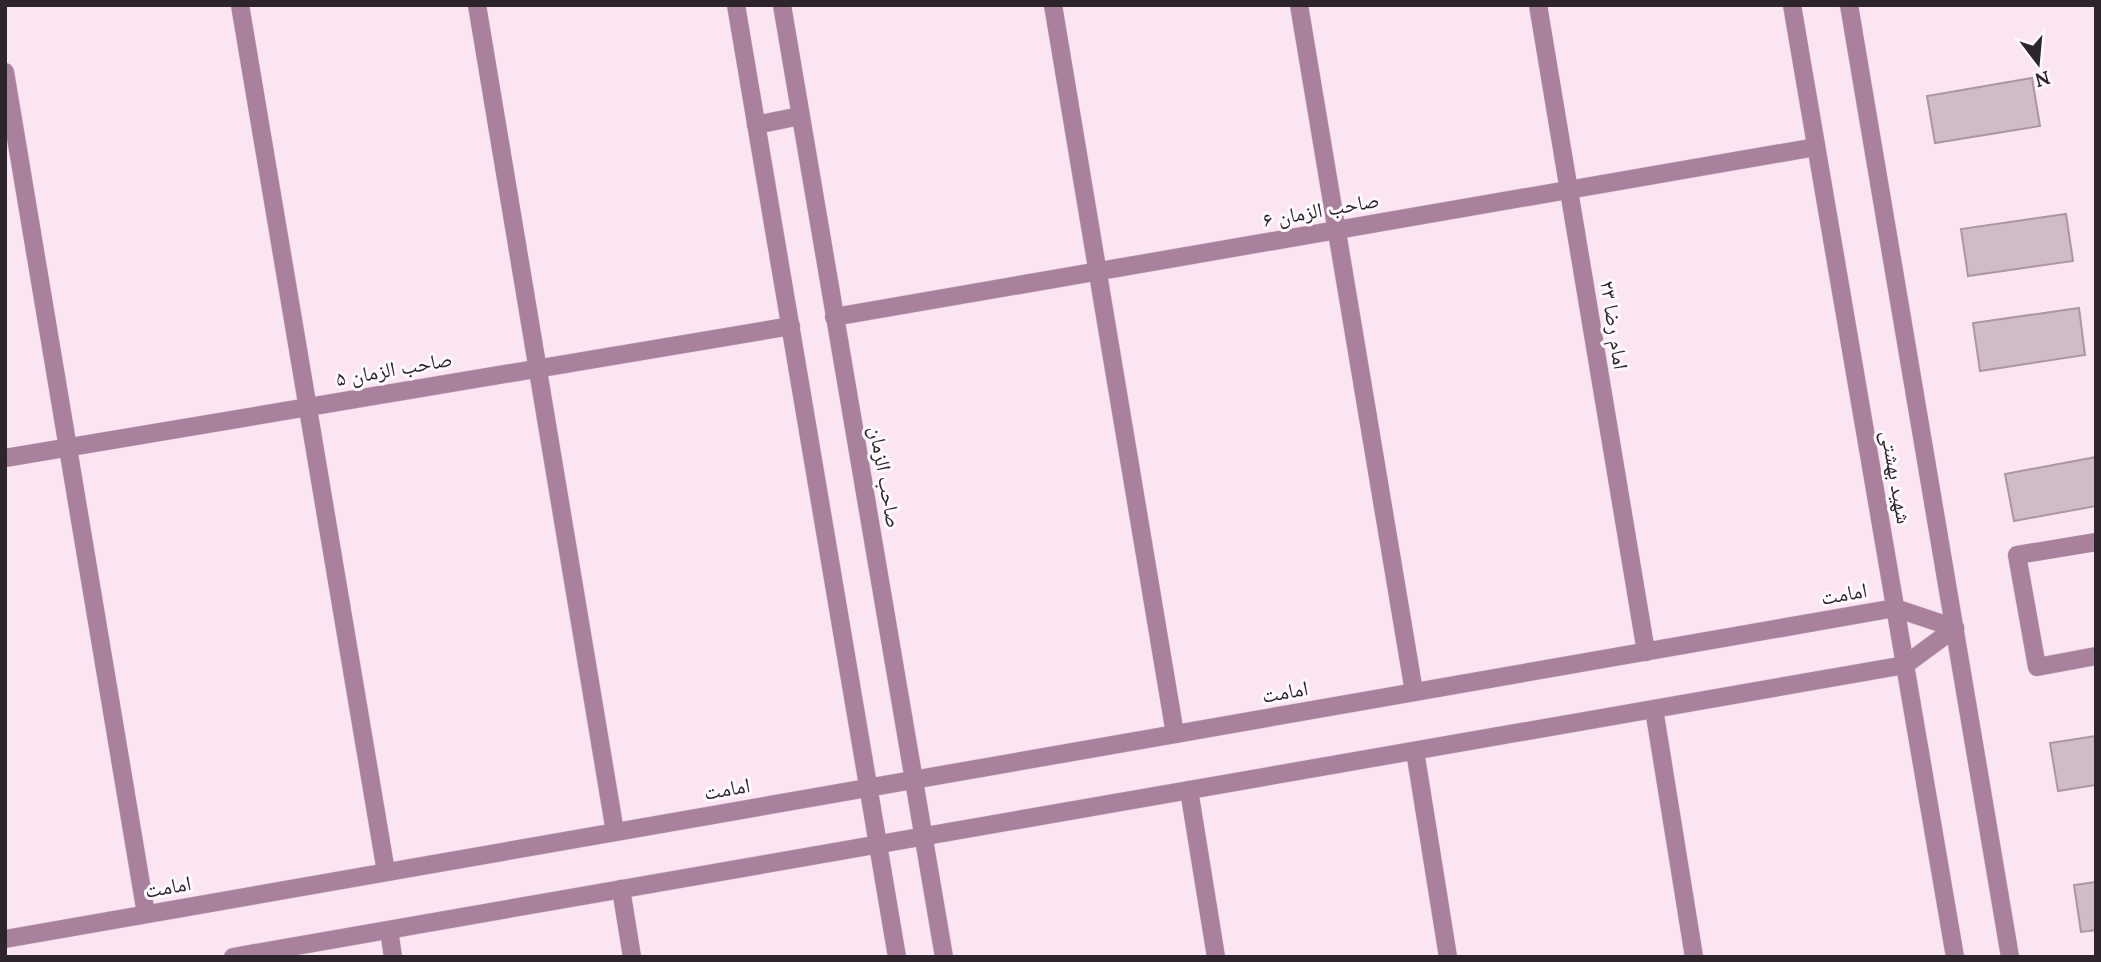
<svg xmlns="http://www.w3.org/2000/svg" width="2101" height="962" font-family="Lora,'Noto Naskh Arabic',serif">
  <rect width="100%" height="100%" fill="#fbe5f3"/>
  <g fill="#d0bbc9" stroke="#ab96a4" stroke-width="2">
    <polygon points="2032,78 2040,126 1935,143 1927,96"/>
    <polygon points="2066,214 2073,261 1968,276 1961,229"/>
    <polygon points="2079,308 2085,355 1980,371 1973,323"/>
    <polygon points="2096,457 2096,506 2014,521 2005,474"/>
    <polygon points="2096,736 2096,785 2058,791 2050,743"/>
    <polygon points="2096,882 2096,930 2081,932 2074,885"/>
  </g>
  <g fill="none" stroke-linecap="round" stroke-linejoin="round">
    <defs>
      <g id="minor">
        <polyline points="240,5 386,872"/>
        <polyline points="477,5 615,832"/>
        <polyline points="736,5 897,957"/>
        <polyline points="782,5 944,957"/>
        <polyline points="1053,5 1175,734"/>
        <polyline points="1299,5 1414,692"/>
        <polyline points="1538,5 1646,652"/>
        <polyline points="1792,5 1955,957"/>
        <polyline points="1849,5 2010,957"/>
        <polyline points="5,72 146,914"/>
        <polyline points="756,125 800,116"/>
        <polyline points="834,317 1816,147"/>
        <polyline points="5,458 791,326"/>
        <polyline points="2096,542 2017,555 2037,667 2096,656"/>
        <polyline points="1654,709 1694,957"/>
        <polyline points="1415,751 1448,957"/>
        <polyline points="1189,790 1216,957"/>
        <polyline points="621,889 632,957"/>
        <polyline points="389,930 393,957"/>
        <polyline points="5,939 1895,608 1955,628"/>
        <polyline points="233,957 1905,665 1955,628"/>
      </g>
    </defs>
    <use href="#minor" stroke="#d6c2cf" stroke-width="19"/>
    <use href="#minor" stroke="#aa819c" stroke-width="18"/>
  </g>
  <g text-anchor="middle" stroke-width="6" stroke-linejoin="round" paint-order="stroke">
    <g font-size="21" fill="#2d252b" stroke="#fcf8fb">
      <text transform="translate(1321 210) rotate(-10)" y="7">صاحب الزمان ۶</text>
      <text transform="translate(1614 325) rotate(81)" y="7">امام رضا ۲۳</text>
      <text transform="translate(394 369) rotate(-10)" y="7">صاحب الزمان ۵</text>
      <text transform="translate(885 477) rotate(80)" y="7">صاحب الزمان</text>
      <text transform="translate(1896 477) rotate(80)" y="7">شهید بهشتی</text>
      <text transform="translate(1844 594) rotate(-10)" y="7">امامت</text>
      <text transform="translate(1285 692) rotate(-10)" y="7">امامت</text>
      <text transform="translate(727 789) rotate(-10)" y="7">امامت</text>
      <text transform="translate(168 887) rotate(-10)" y="7">امامت</text>
    </g>
  </g>
  <rect width="2101" height="962" fill="none" stroke="#2d252b" stroke-width="14"/>
  <g transform="translate(2038 63) rotate(164)" stroke="#fcf8fb" stroke-width="5" paint-order="stroke">
  <path d="M0-5L12 26L0 18L-12 26Z" fill="#2d252b"/>
  <text y="-10" font-size="19" font-weight="bold" text-anchor="middle" fill="#2d252b">N</text>
  </g>
</svg>
